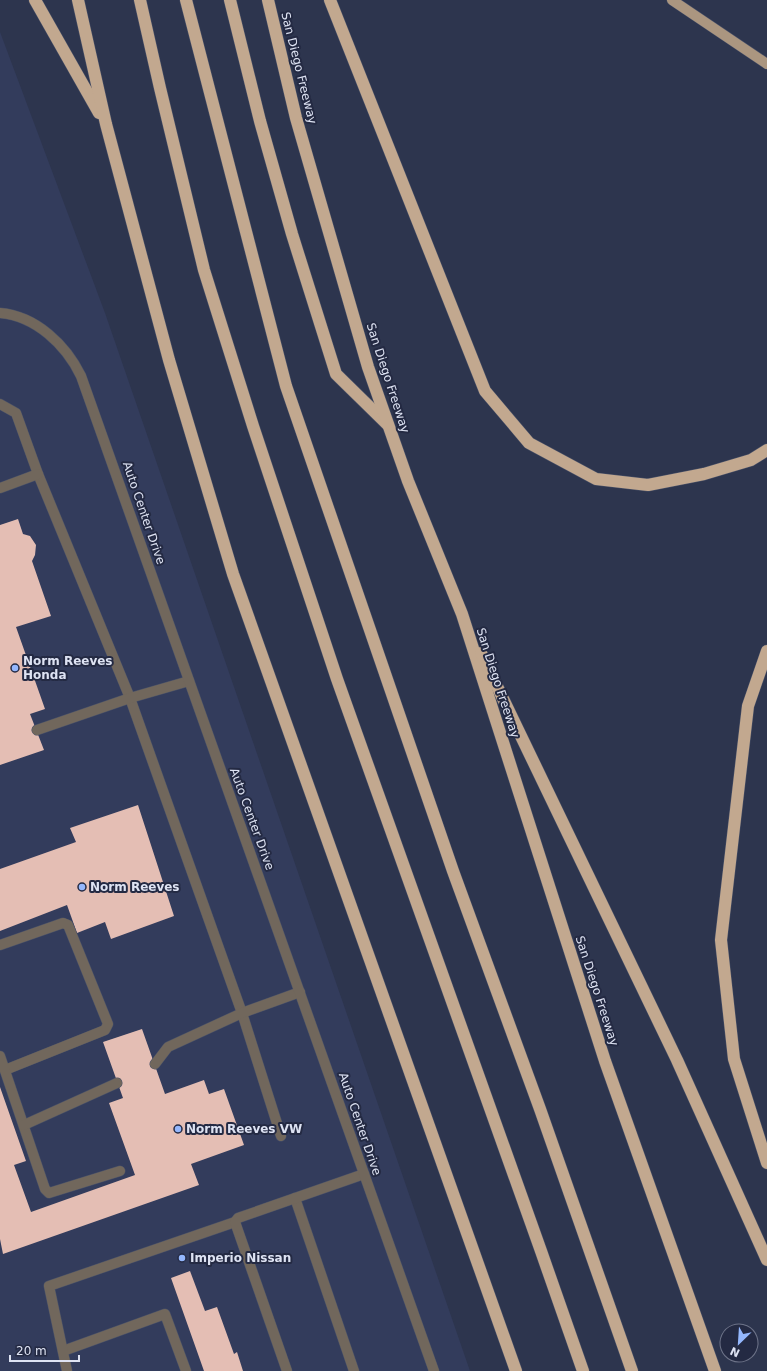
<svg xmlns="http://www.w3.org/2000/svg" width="767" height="1371" font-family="'DejaVu Sans',sans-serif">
  <rect width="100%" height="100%" fill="#2d354e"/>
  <polygon fill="#333c5c" points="0,32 105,313 470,1371 0,1371"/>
  <g fill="#e4beb4">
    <polygon points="18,519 23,534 30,536 36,545 35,555 32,561 51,616 16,627 45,709 30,714 44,750 0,765 0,525"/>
    <polygon points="138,805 174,916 111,939 105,922 77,933 67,905 0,931 0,869 76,842 70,828"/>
    <polygon points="142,1029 165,1094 204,1080 209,1094 224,1089 244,1145 191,1164 199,1185 3,1254 0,1239 0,1087 26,1161 14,1165 31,1212 135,1175 109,1103 123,1098 103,1042"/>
    <polygon points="190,1271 205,1311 217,1307 234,1354 237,1352 243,1371 204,1371 171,1278"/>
  </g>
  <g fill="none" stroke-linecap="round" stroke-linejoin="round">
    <defs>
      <g id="service">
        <polyline points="0,404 16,413 38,474 130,698 242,1013 281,1136"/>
        <polyline points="0,488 38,474"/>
        <polyline points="37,730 130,698 189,681"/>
        <polyline points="0,945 63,923 68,925 108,1024 105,1030 5,1070"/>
        <polyline points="0,1056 45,1189 49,1193 120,1171"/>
        <polyline points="155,1064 168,1047 242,1013 300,992"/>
        <polyline points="24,1125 117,1083"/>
        <polyline points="295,1198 354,1371"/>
        <polyline points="63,1351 165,1314 186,1371"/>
        <polyline points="67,1371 49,1286 235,1222"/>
        <polyline points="287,1371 235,1222 238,1218 364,1174"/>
      </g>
      <path id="tertiary" d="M0,313C36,316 66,345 81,376L434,1371"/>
      <polyline id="primary" points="672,0 767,64"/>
      <g id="motorway">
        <polyline points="35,0 99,113"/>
        <polyline points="78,0 106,124 169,360 233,574 516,1371"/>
        <polyline points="140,0 160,88 204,270 253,426 337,679 541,1251 583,1371"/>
        <polyline points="186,0 286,386 453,871 540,1109 632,1371"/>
        <polyline points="230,0 260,121 292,234 336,374 387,424"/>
        <polyline points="268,0 296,118 368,367 408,481 462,614 605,1061 715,1371"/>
        <polyline points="330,0 485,391 529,443 596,479 648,485 704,474 751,460 767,450"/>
        <polyline points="767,651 748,706 721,940 734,1059 767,1163"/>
        <polyline points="481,653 677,1060 767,1260"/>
      </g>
    </defs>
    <use href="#service" stroke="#495168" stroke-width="11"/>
    <use href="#tertiary" stroke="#495168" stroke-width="11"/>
    <use href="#primary" stroke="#495168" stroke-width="11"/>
    <use href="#motorway" stroke="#495168" stroke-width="13"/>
    <use href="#service" stroke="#71675c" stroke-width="10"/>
    <use href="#tertiary" stroke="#71675c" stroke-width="10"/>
    <use href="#primary" stroke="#ab9680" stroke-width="10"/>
    <use href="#motorway" stroke="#c2a88f" stroke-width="12"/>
  </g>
  <g fill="#94b7fd" stroke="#242a43" stroke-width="1.5">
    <circle cx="15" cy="668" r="4"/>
    <circle cx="82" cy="887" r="4"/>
    <circle cx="178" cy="1129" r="4"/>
    <circle cx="182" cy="1258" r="4"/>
  </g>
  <g text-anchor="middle" stroke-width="4" stroke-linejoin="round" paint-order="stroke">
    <g font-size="12" fill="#dee3f3" stroke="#242a43">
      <text transform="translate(299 68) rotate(76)" y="4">San Diego Freeway</text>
      <text transform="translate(388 378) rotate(72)" y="4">San Diego Freeway</text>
      <text transform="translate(144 513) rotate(71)" y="4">Auto Center Drive</text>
      <text transform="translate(498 683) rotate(72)" y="4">San Diego Freeway</text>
      <text transform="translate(252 819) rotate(70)" y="4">Auto Center Drive</text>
      <text transform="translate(597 991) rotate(72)" y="4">San Diego Freeway</text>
      <text transform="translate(360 1124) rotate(71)" y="4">Auto Center Drive</text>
    </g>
    <g font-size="12" font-weight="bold" fill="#dee3f3" stroke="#242a43" text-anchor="start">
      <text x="23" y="665">Norm Reeves<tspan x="23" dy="14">Honda</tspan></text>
      <text x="90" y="891">Norm Reeves</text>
      <text x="186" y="1133">Norm Reeves VW</text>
      <text x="190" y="1262">Imperio Nissan</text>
    </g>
  </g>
  <g transform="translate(739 1343) rotate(205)"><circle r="19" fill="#242a43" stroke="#6e7489"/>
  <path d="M0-3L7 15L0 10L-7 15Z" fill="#94b7fd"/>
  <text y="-6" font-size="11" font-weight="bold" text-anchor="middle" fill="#dee3f3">N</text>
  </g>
  <path d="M10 1355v6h69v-6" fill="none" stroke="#dee3f3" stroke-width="2"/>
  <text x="16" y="1355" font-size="12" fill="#dee3f3" stroke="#242a43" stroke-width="3" paint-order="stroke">20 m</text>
</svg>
